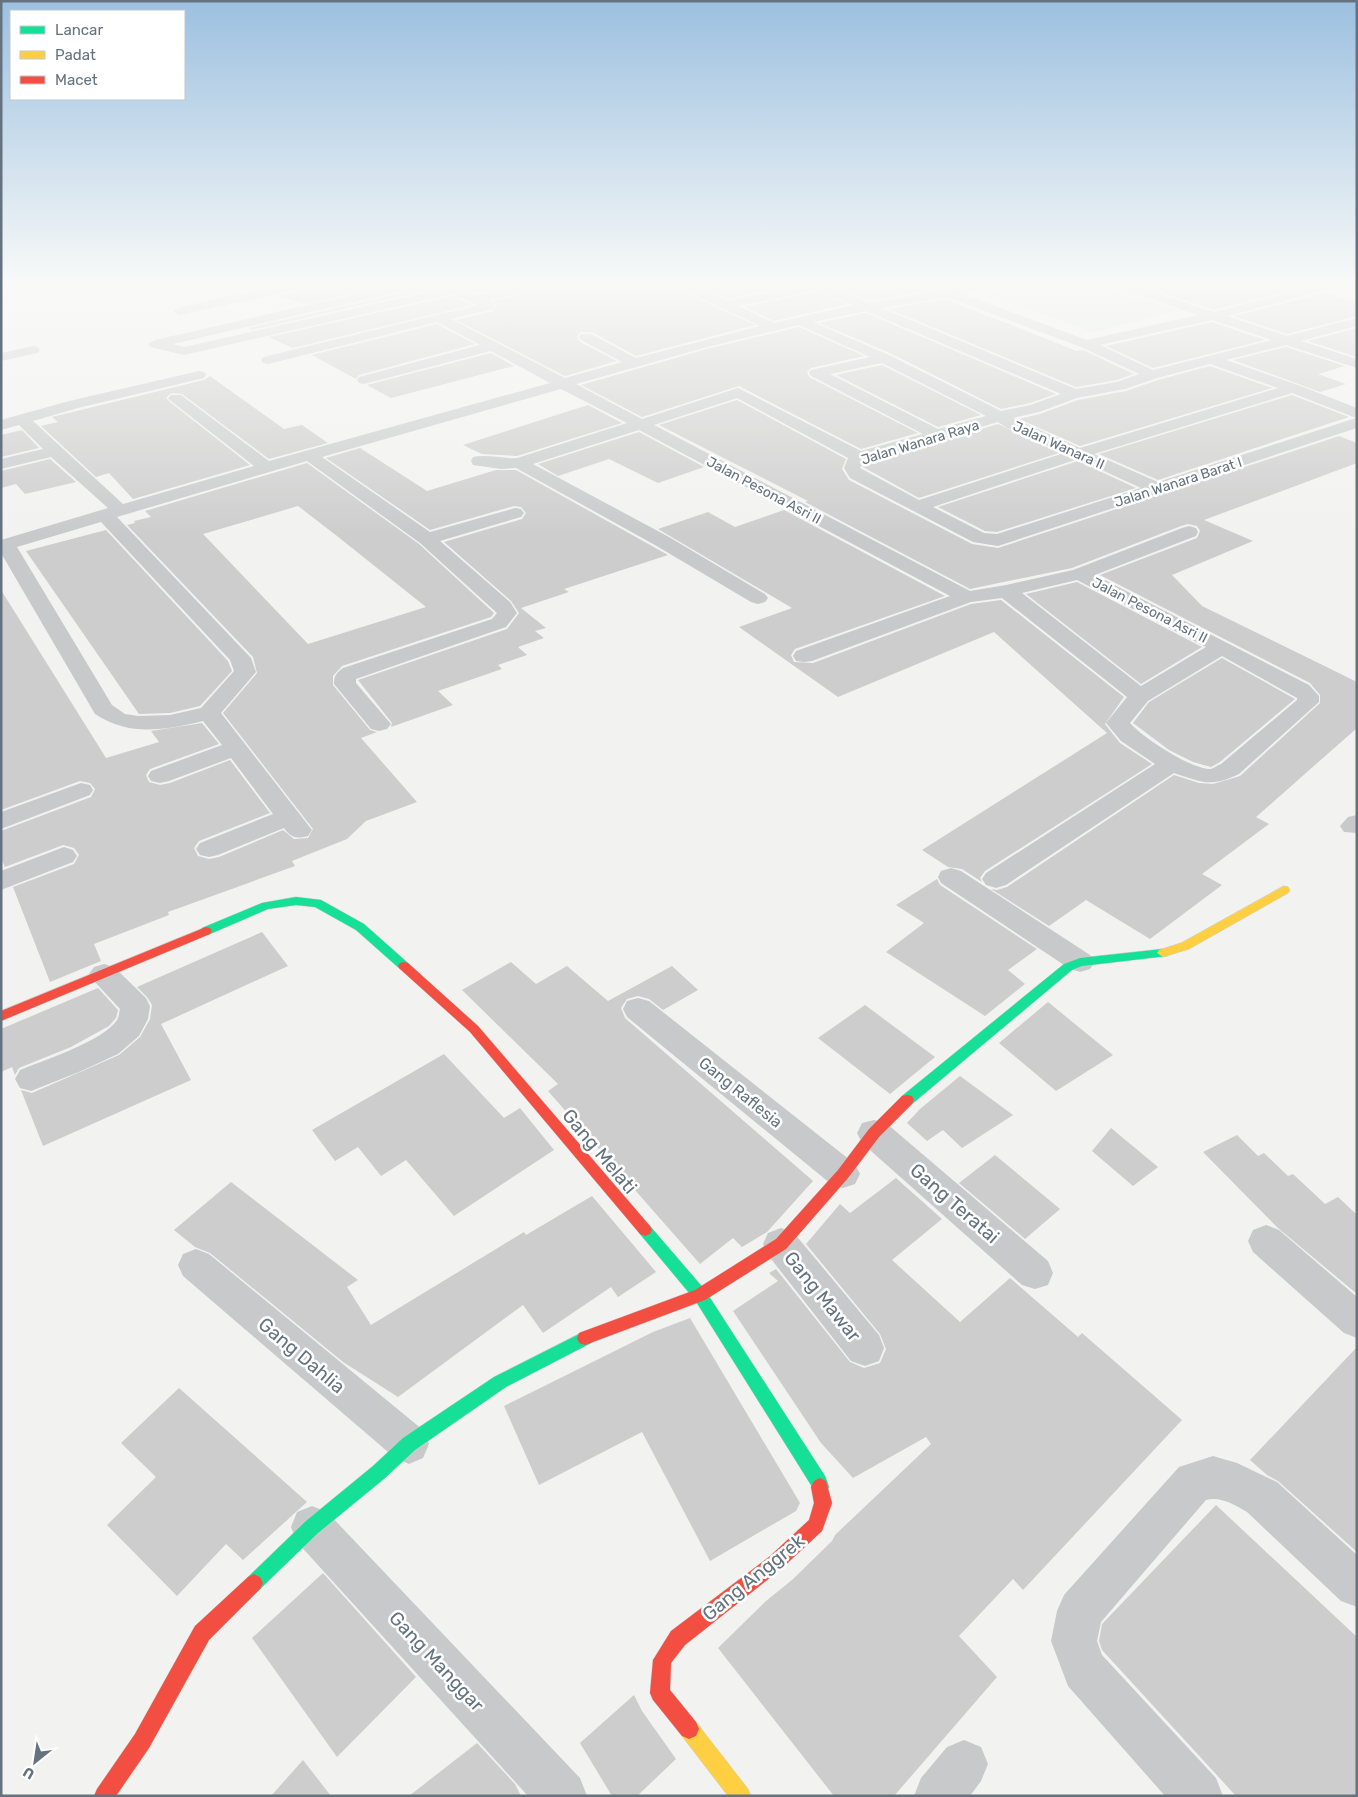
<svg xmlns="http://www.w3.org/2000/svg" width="1358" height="1797" font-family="Rubik,sans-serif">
  <rect width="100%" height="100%" fill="#f2f3f0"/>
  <polygon fill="#e2e5df" points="1015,286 1104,286 1178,310 1093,332 984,293"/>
  <g fill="#cccdcc" fill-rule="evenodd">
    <polygon points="303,286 384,286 305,304 279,296 295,292"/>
    <polygon points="414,286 435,286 436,288 252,330 249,328 406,292"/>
    <polygon points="458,286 510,286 477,293"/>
    <polygon points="540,286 678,286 681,291 755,325 636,356 592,332 581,332 577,336 580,342 617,361 565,376 456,320 493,311 496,304 493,301 536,291"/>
    <polygon points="699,286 792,286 727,299"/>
    <polygon points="832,286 910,286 925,291 869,301"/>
    <polygon points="1156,286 1301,286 1304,287 1214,310 1155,290"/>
    <polygon points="816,292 847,304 774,321 745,307"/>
    <polygon points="1325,293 1357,302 1357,316 1287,334 1234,316"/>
    <polygon points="452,296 472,305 292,348 269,337"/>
    <polygon points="945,299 1077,351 1083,350 1134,374 1117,380 1076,387 889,309"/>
    <polygon points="866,313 1056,394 1030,403 1001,409 890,353 819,323"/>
    <polygon points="1212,322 1265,340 1153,368 1106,346"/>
    <polygon points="437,324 475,344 359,375 356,379 312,355"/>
    <polygon points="799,327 864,356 811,368 807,372 809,377 918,433 861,449 739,386 642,417 581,385 707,349"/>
    <polygon points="1357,328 1357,357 1308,341"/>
    <polygon points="1286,347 1345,366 1318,374 1346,384 1320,392 1233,360"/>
    <polygon points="491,353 514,366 391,398 367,385"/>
    <polygon points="882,365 981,415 938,427 836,375"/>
    <polygon points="1210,366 1272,388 1080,446 1019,419 1040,414 1078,400 1126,391 1158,380"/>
    <polygon points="210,376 284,429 302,425 328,443 269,459 182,394 171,393 166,398 170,402 250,465 133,499 109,473 96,477 41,426 58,422 52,417 204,380"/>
    <polygon points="1292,395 1349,417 1158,480 1099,454"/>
    <polygon points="737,400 846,459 842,469 849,480 972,544 998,548 1339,436 1357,443 1357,463 1204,520 1253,541 1172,575 1202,606 1357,682 1357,728 1256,817 1269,824 1202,874 1222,885 1150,939 1086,900 1049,926 991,889 997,890 1007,887 1174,775 1199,783 1213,784 1240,776 1320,703 1320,695 1310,683 1100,575 1197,538 1200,531 1197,526 1188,524 1181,526 1072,568 970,589 805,502 808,501 659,425"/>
    <polygon points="588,405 622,423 517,456 482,454 463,445"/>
    <polygon points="998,424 1059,453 919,498 863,467 866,463"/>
    <polygon points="22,430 39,448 1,457 1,435"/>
    <polygon points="639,432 704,467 658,483 609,459 558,476 538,464"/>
    <polygon points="360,448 427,491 496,470 516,470 668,555 564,589 569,592 521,608 546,628 535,631 544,638 518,647 527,655 498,665 502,669 438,691 453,705 391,727 392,723 358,680 507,629 519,613 511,601 444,542 522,519 526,513 521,507 514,506 430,530 326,458"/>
    <polygon points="50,459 76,482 25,494 16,484 1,488 1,471"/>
    <polygon points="1078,461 1136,488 997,532 985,531 938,507"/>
    <path d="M307,463L419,544L494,613L491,617L342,666L333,676V685L370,730L377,732L361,738L417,802L366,821L347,839L292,861L295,866L168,912L169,915L94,944L101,961L50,982L13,887L74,864L79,855L74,848L63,845L5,867L1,858V831L91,797L95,789L90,783L80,781L1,810V590L106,758L159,742L151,731L202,723L219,744L150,769L146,775L149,782L160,785L170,783L230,760L270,813L199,841L194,848L198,856L209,859L219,857L283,830L294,839L308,838L313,829L223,713L257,673L253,657L127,525L135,523L134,521L151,517L145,511ZM298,506L337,536L426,607L308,644L203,534Z"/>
    <polygon points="784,510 945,596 795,649 791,655 794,662 813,663 971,604 1001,600 1124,697 1105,724 1120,743 1152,764 985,871 980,878 982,882 962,869 948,867 922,850 1107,733 994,632 838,697 739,627 792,608 658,529 708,512 735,527"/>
    <polygon points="106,530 228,661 232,671 200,706 170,713 139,714 26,551"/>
    <polygon points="1077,582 1202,647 1141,684 1026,594"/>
    <polygon points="1222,658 1295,699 1220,762 1211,767 1193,762 1169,750 1133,723 1149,702"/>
    <polygon points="937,879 940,885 1037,949 1008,970 1025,984 985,1016 886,952 924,923 896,905"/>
    <polygon points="262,932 288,966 161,1024 191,1080 43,1146 21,1090 32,1093 119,1055 140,1037 150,1019 152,1005 147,997 137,987"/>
    <polygon points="511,962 536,984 567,966 608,1001 672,966 698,990 663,1010 649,999 638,996 627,999 621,1008 625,1018 813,1181 767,1232 742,1247 733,1238 700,1264 548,1091 558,1084 462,990"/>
    <polygon points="98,988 118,1010 116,1018 109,1026 71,1047 19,1068 15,1075 12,1067 1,1072 1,1029"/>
    <polygon points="1048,1002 1113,1055 1056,1091 999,1043"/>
    <polygon points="865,1005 935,1057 890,1094 818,1038"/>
    <polygon points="444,1054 504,1118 520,1108 554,1150 454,1216 406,1160 381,1176 358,1147 335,1161 312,1130"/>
    <polygon points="960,1076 1013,1115 962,1148 943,1130 927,1141 907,1123 920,1109"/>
    <polygon points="1111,1128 1158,1167 1133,1186 1092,1151"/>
    <polygon points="1237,1135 1258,1156 1264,1153 1288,1176 1293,1174 1325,1204 1338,1197 1357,1215 1357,1294 1278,1228 1203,1152"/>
    <polygon points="995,1155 1060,1209 1025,1239 959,1183"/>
    <polygon points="896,1178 942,1219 892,1260 960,1322 1010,1278 1078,1337 1082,1333 1182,1420 1023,1590 1013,1579 959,1636 997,1677 894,1796 834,1796 718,1648 766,1601 792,1580 832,1541 835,1535 931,1444 926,1437 853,1478 821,1443 733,1311 778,1281 769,1273 776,1269 850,1362 864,1368 880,1363 886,1349 880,1334 806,1244 840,1204 850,1213"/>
    <polygon points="231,1182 358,1280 347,1287 371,1325 524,1232 526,1235 592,1196 656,1272 618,1297 611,1287 543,1333 523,1305 398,1397 343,1362 210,1253 195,1247 174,1230"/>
    <polygon points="690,1318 800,1503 796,1511 710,1561 642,1432 539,1485 504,1406 653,1332"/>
    <polygon points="1357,1347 1357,1552 1278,1481 1267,1475 1250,1460"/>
    <polygon points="179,1388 307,1502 243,1560 226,1544 177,1596 107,1525 156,1477 121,1443"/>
    <polygon points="1216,1505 1357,1637 1357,1796 1236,1796 1102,1650 1099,1641 1102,1624"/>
    <polygon points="323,1573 416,1677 337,1757 252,1638"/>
    <polygon points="634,1695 642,1711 676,1759 637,1796 612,1796 580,1743"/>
    <polygon points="477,1743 515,1784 521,1796 409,1796"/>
    <polygon points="303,1760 331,1796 271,1796"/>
  </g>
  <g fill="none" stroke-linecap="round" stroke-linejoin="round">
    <defs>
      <g id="fast">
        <polygon points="296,897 321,900 364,924 408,963 410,966 408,969 400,969 356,930 315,907 296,905 268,909 210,934 202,934 200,931 202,928 262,903"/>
        <polygon points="1163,949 1167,950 1169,953 1167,956 1082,966 1072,970 912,1104 907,1105 902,1104 900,1100 902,1096 1064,964 1080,958"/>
        <polygon points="645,1224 650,1226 705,1290 825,1476 829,1487 826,1493 820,1496 814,1493 811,1485 695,1300 640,1234 638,1230 640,1226"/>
        <polygon points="585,1331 591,1333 593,1338 591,1343 506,1387 415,1450 385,1478 318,1533 260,1589 254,1592 248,1589 245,1583 248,1577 306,1521 373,1466 403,1438 494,1377"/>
      </g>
      <g id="slow">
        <polygon points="1284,886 1288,887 1290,890 1288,893 1189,949 1163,957 1157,953 1159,950 1181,943"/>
        <polygon points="689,1719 696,1722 748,1789 751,1796 728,1796 682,1736 679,1729 682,1722"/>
      </g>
      <g id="jam">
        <polygon points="206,927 210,928 212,931 210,934 1,1021 1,1011"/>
        <polygon points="404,962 408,963 478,1026 650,1226 652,1230 650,1234 645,1236 640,1234 470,1032 400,969 398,966 400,963"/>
        <polygon points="907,1095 912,1096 914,1100 912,1104 879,1137 848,1178 786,1249 705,1300 585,1345 579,1343 577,1338 579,1333 695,1290 776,1239 838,1170 869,1129 902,1096"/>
        <polygon points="820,1478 826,1481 832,1503 822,1531 781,1569 685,1645 671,1663 670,1690 696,1722 699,1729 696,1736 689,1739 682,1736 653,1700 650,1693 653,1660 671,1631 769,1557 809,1520 814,1503 811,1487 814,1481"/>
        <polygon points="254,1574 260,1577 263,1583 260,1589 209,1640 149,1748 116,1796 94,1796 97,1789 135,1734 195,1626 248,1577"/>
      </g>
    </defs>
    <use href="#fast" stroke="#cecfce" stroke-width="1"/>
    <use href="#slow" stroke="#cecfce" stroke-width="1"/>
    <use href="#jam" stroke="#cecfce" stroke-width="1"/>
    <g fill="#c8c9ca" fill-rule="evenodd">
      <polygon points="279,286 301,286 295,290 180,315 173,311 180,307"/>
      <path d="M391,286H412L406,290L173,344L184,347L440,289L437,286H453L477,295L517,286H538L536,289L489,300L494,304L493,309L451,319L565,378L622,362L581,340L579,337L581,334H591L636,358L760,326L682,289L680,286H695L727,301L800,286H828L869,303L967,286H993L991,289L963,294L1087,340L1198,315L1121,289L1119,286H1136L1214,312L1314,286H1333L1331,289L1227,316L1287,336L1357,318V326L1301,341L1357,359V368L1286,345L1226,360L1298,385L1357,408V428L998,546L973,542L850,478L844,468L848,458L737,398L654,425L970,591L1006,585L1073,570L1182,528L1189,526L1196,528L1198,532L1196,536L1095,575L1309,685L1319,696V702L1239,774C1210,788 1202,782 1174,773L1006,885L996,888L986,885L982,879L986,873L1155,764L1121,741L1106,723L1127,697L1002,598L971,602L812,661L804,662L796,661L793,656L796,651L950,596L639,430L533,464L669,537L765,594L768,598L765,602L758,604L751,602L655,545L516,468L501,469L473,465L471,461L473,457C486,454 504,459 517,458L627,423L561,389L322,457L430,532L515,508L521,509L524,513L521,517L440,541L510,602L517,613L506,627L356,679V683L391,724L387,729L379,731L371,729L334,684C334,676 336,673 343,668L492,619L497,613L420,543L307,461L117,517L251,658L256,672L221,713L312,830L308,836C297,839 291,838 284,828L218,855L209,857L200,855L196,849L200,843L273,814L231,758L169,781L160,783L151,781L148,776L151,771L222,745L203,721C165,730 130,737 95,714L1,553V540L108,508L51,457L1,469V459L43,449L19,425L1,430V420L69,401L199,371L204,372L206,375L204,378L78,408L33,421L123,504L254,466L171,401L168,398L171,395H181L269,461L550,383L491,351L364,384L359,383L357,380L359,377L480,345L437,322L268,364L263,363L261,360L263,357L478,305L452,294L184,355L150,347L148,344L155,340ZM816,290L853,305L774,323L739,306ZM947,297L1081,347L1139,374L1117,382L1076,389L882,308ZM866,311L1061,394L1030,405L1001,411L889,355L813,322ZM1212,320L1272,340L1153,370L1100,345ZM799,325L870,357L811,370L809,373L811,376L923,434L861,451L738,388L642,419L576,384L707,347ZM882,363L986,416L938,429L830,374ZM1210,364L1278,388L1080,448L1013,418L1039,412L1077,398L1125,389L1157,378ZM1292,393L1356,418L1158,482L1094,454ZM998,422L1007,428L1064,453L919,500L860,468L865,461ZM1078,459L1141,488L997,534L984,533L933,507ZM101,522L230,660L234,671L201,708L170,715L138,716L125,714L112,705L17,547ZM1077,580L1206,647L1141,686L1022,593ZM1222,656L1297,698V700L1221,764C1218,765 1214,768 1211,769C1192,770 1142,737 1130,723L1148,701Z"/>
      <polygon points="33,346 38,347 40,350 38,353 1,361 1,353"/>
      <polygon points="81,783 90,785 93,790 90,795 1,829 1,812"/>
      <polygon points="1357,815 1357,833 1344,832 1340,826 1348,817"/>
      <polygon points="64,847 73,850 77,856 73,862 1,890 1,871"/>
      <polygon points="951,868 961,871 1090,955 1095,962 1090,969 1080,972 1070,969 941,883 938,877 941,871"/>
      <path d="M104,964L114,967L146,998L150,1006L148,1019L139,1036L118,1054L79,1072L31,1091L20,1088L15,1079L20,1070C42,1061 105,1040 117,1020C119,1017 119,1013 120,1009L94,981L89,974L94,967Z"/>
      <polygon points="638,998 649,1001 855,1164 860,1174 855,1184 843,1188 831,1184 627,1017 623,1009 627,1001"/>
      <polygon points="874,1120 886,1123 1048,1261 1053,1273 1048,1285 1035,1289 1022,1285 862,1143 857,1133 862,1123"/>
      <polygon points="1266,1225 1279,1230 1357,1297 1357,1338 1344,1333 1253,1252 1248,1241 1253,1230"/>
      <polygon points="781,1228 794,1233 879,1335 884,1348 879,1361 865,1366 851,1361 768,1255 763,1244 768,1233"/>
      <polygon points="196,1249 209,1254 423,1430 429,1444 423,1458 409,1464 395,1458 183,1276 178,1265 183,1254"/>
      <path d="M1213,1456L1237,1463L1277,1482L1357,1555V1607L1341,1601L1247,1512C1235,1505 1220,1496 1206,1500L1101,1622L1097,1641L1102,1655L1216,1778L1223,1796H1165L1068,1686L1051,1641L1057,1611L1064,1595L1179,1467Z"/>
      <polygon points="312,1506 327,1512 580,1778 587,1796 528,1796 297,1542 291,1527 297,1512"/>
      <polygon points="964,1740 981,1747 988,1764 981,1781 970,1796 914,1796 921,1778 947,1747"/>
    </g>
    <use href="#fast" fill="#16e098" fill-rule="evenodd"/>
    <use href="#slow" fill="#ffcf43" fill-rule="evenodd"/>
    <use href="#jam" fill="#f24e42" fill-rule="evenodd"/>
  </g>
  <linearGradient id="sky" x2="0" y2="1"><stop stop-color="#9cc0e0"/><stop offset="0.53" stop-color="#f9faf8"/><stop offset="1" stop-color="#f9faf8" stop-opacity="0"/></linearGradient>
  <rect width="1358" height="537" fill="url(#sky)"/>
  <g text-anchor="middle" stroke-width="5" stroke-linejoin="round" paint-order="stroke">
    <g font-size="14" fill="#64737f" stroke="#fff">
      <text transform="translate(920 442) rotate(-17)" y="5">Jalan Wanara Raya</text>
      <text transform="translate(1059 445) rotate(24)" y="5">Jalan Wanara II</text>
      <text transform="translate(1178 482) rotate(-18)" y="5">Jalan Wanara Barat I</text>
      <text transform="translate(764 490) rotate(28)" y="5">Jalan Pesona Asri II</text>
      <text transform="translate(1150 610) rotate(27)" y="5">Jalan Pesona Asri II</text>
    </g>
    <g font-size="16" fill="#64737f" stroke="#fff">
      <text transform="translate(741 1092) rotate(39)" y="6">Gang Raflesia</text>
    </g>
    <g font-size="19" fill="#64737f" stroke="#fff">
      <text transform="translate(600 1151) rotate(50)" y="7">Gang Melati</text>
      <text transform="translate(955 1203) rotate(41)" y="7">Gang Teratai</text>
      <text transform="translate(823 1296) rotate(51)" y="7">Gang Mawar</text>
      <text transform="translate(302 1355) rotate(40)" y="7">Gang Dahlia</text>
      <text transform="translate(753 1577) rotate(-39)" y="7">Gang Anggrek</text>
      <text transform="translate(437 1661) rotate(47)" y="7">Gang Manggar</text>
    </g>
  </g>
  <rect width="1358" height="1797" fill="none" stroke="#64737f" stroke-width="5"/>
  <rect x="10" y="10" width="175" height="90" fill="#ffffff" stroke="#c1c7cc"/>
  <rect x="20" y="26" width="25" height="8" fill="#16e098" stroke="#c1c7cc"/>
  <text x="55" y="35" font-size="15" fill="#64737f">Lancar</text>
  <rect x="20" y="51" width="25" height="8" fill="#ffcf43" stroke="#c1c7cc"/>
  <text x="55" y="60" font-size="15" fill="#64737f">Padat</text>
  <rect x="20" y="76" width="25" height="8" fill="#f24e42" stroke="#c1c7cc"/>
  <text x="55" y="85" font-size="15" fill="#64737f">Macet</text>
  <g transform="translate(35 1762) rotate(210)" stroke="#ffffff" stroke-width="4" paint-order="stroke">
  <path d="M0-4L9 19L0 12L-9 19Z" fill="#64737f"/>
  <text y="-8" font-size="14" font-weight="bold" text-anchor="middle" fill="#64737f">U</text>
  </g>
</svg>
